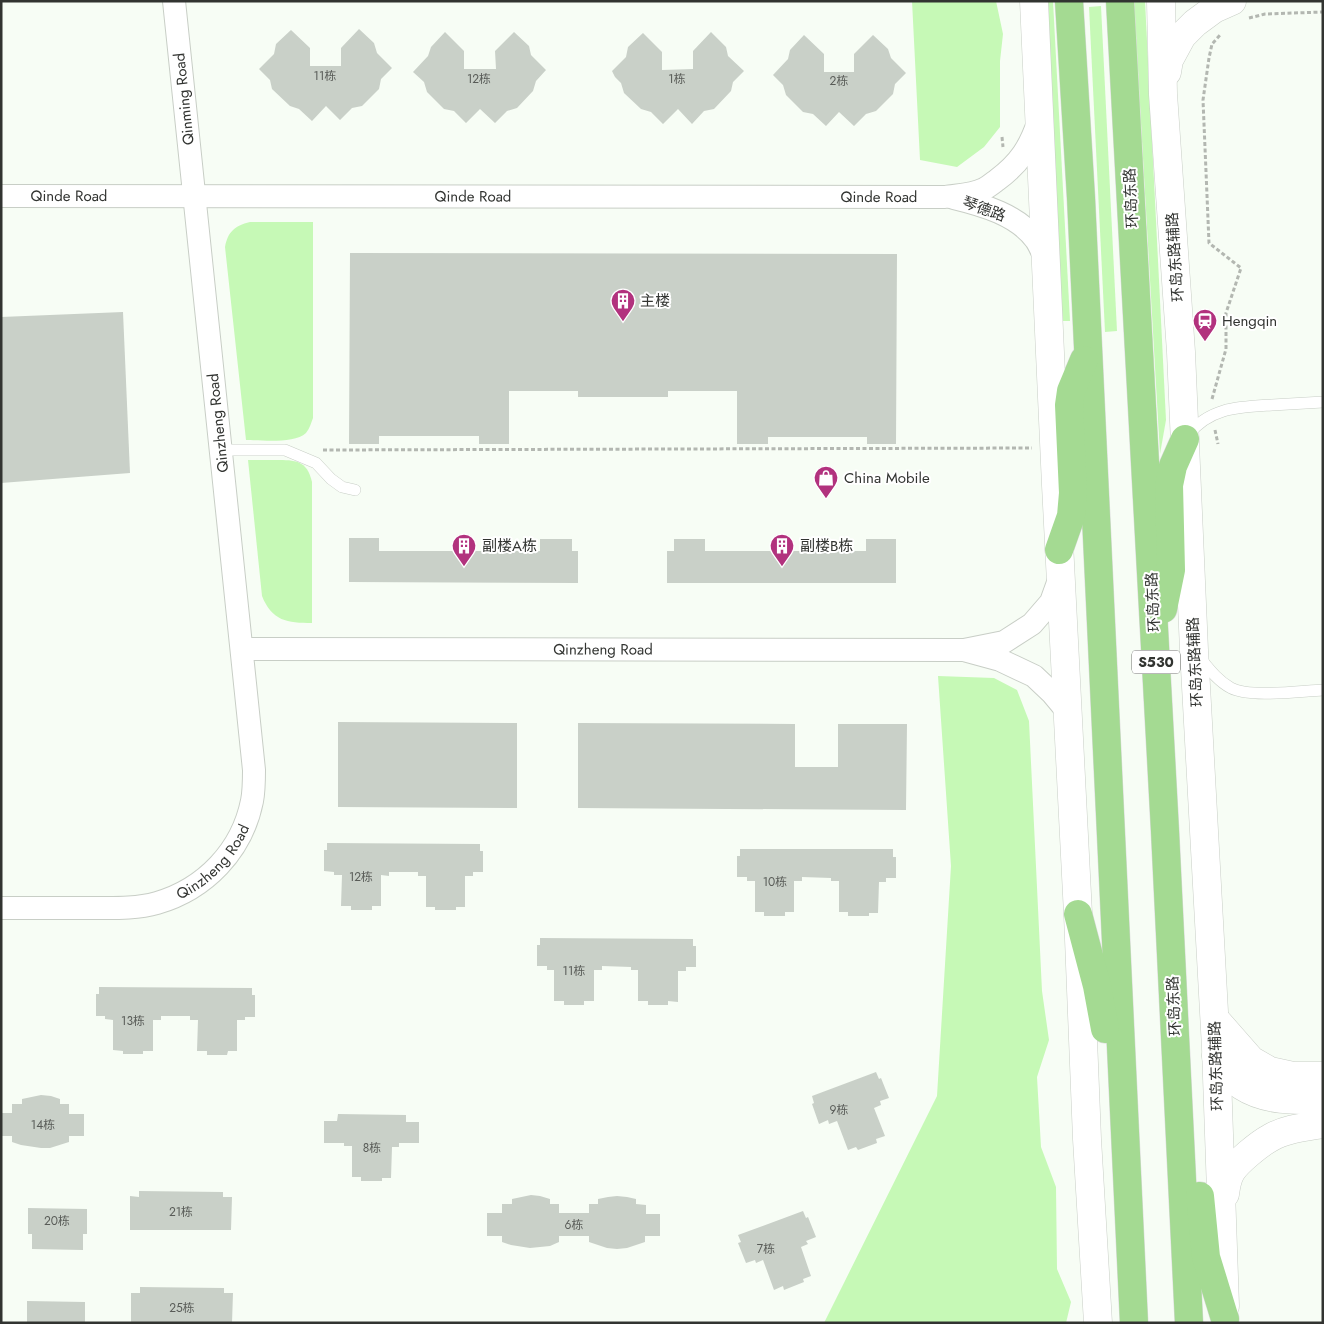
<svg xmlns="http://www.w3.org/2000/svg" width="1324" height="1324" font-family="Jost,'Noto Sans SC',sans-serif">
  <rect width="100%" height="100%" fill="#f7fdf5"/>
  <g fill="#c6f9b6">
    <polygon points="912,1 996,1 1003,34 1000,61 1000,127 984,147 957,167 920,160"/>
    <polygon points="1042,1 1053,1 1070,321 1059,321"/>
    <polygon points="1134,1 1145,1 1166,420 1160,454"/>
    <polygon points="1101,6 1117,331 1105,332 1089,7"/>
    <path d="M250,222H313V418C311,423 310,428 306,433C294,444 261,440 246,440L225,247C228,232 234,226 250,222Z"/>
    <path d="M248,460C257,460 266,460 276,460C295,460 307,460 312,482V623C287,623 272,621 262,596Z"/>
    <polygon points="938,676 994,678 1017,690 1029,721 1042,991 1049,1040 1037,1077 1041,1147 1056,1187 1057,1269 1071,1302 1066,1323 824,1323 937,1096 951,866"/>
  </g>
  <g fill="#c9d0c8">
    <polygon points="359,29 374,43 377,53 392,68 381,79 379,89 362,106 352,108 340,120 326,106 312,121 299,109 290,106 272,89 270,80 259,69 274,54 276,44 291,30 310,48 310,66 341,66 341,48"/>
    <polygon points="445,32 464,51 464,69 496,69 495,51 514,32 529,46 531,55 546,70 536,81 533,91 517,108 507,111 495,123 480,109 466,123 454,111 444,109 427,92 424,82 413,72 428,56 431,47"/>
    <polygon points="711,32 726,47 728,56 744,71 733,82 731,91 714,109 704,111 692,124 678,109 663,124 651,112 641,109 624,93 621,83 615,77 612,71 626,57 628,47 643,33 662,52 662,70 693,69 693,51"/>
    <polygon points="804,35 824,54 824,72 854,72 854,54 873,35 888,49 891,58 906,73 895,84 893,94 876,111 866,114 854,126 839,112 826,126 813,114 803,112 786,95 783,85 773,75 788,59 790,50"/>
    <polygon points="350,253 897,254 896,444 867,444 867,437 768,437 768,444 737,444 737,391 668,391 668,397 578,397 578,391 509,391 509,444 479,444 479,436 379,436 379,444 349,444"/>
    <polygon points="123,312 130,473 1,483 1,317"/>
    <polygon points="349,538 379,538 379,551 540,551 540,539 572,539 572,551 578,551 578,583 349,582"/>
    <polygon points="674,539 705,539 705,551 866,551 866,539 896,539 896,583 667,583 667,551 674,551"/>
    <polygon points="338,722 517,723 517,808 338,807"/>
    <polygon points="578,723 795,724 795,767 838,767 838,724 907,724 906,810 578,808"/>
    <polygon points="327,843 480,844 480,851 483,851 483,872 473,872 473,876 465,876 465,907 456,907 456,910 435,910 435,907 426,907 426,876 418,876 418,872 389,872 389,876 381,875 381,906 372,906 372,910 351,910 351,906 341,906 342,875 334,875 334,872 324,871 324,850 327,850"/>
    <polygon points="740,849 893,849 893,857 896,857 896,878 886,878 886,882 879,882 878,913 869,913 869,916 848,916 848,912 839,912 839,881 831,881 831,878 802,877 802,881 794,881 794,912 785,912 785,916 764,916 764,912 755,912 755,881 747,881 747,877 737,877 737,856 740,856"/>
    <polygon points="540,938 693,939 693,946 696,946 696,967 686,967 686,971 678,971 678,1002 668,1001 668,1005 648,1005 648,1001 638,1001 638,970 631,970 631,967 602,966 602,970 594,970 594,1001 584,1001 584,1005 564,1005 564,1001 554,1001 554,970 547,970 547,966 537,966 537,945 540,945"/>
    <polygon points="99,987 252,988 252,995 255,995 255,1017 245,1017 245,1020 237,1020 237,1051 228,1051 227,1055 207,1055 207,1051 197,1051 198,1020 190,1020 190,1016 161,1016 161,1020 153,1020 153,1051 143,1051 143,1054 123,1054 123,1051 113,1050 113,1020 105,1019 105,1016 96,1016 96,994 99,994"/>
    <polygon points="876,1072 879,1079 881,1078 889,1098 880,1101 881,1105 874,1108 885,1136 876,1139 877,1143 858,1150 856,1147 848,1150 837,1121 829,1124 828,1120 819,1124 812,1104 814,1103 812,1096"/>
    <polygon points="41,1095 51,1096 60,1099 60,1104 69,1104 69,1114 84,1114 84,1136 69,1136 69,1142 50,1148 41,1148 21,1145 12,1142 12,1136 1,1136 1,1113 12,1113 12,1104 22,1104 22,1099"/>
    <polygon points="338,1114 406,1115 406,1122 419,1122 419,1143 399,1143 399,1147 392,1147 391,1178 382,1178 382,1181 361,1181 361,1177 352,1177 352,1146 344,1146 344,1143 324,1143 324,1121 337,1121"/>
    <polygon points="139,1191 223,1192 223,1197 232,1197 231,1230 130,1230 130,1196 139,1197"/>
    <polygon points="531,1195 540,1196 550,1199 550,1204 559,1204 559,1213 589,1213 589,1204 598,1204 598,1199 608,1197 617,1196 627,1197 636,1199 636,1204 646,1205 646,1214 660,1214 660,1236 645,1236 645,1242 627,1248 617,1249 607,1248 589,1242 589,1236 559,1236 559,1242 550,1246 530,1248 511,1245 502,1242 502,1236 487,1236 487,1213 502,1213 502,1204 512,1204 512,1199"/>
    <polygon points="28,1208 87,1209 87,1234 83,1234 83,1250 32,1249 32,1234 28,1234"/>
    <polygon points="803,1211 806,1218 808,1217 816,1237 806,1241 808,1244 801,1247 811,1276 803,1279 804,1282 784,1290 783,1286 774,1290 763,1260 756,1263 755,1260 746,1263 738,1243 741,1242 738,1235"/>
    <polygon points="140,1287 224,1288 224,1293 233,1293 232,1323 131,1323 131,1293 140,1293"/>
    <polygon points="27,1301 85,1302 85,1323 27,1323"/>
  </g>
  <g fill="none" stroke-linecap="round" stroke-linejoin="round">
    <defs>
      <g id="lane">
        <path d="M1188,435C1210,407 1239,407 1272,405C1289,404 1306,403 1323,402"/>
        <polyline points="221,450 285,450 316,463 331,479 342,487 355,490"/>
        <path d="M1200,658C1209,669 1218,681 1231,688C1250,698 1300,691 1323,690"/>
      </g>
      <g id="street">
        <path id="s1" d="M1,196L945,197C958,195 973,195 984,189C988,187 993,183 997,180C1020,163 1030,147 1039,120"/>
        <path d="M954,198C983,205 1018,215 1036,240C1040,246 1042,252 1045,258"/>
        <path id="s2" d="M242,649L964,650L1004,642L1032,624L1051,602L1060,577"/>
        <polyline points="967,651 1000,660 1034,676 1052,693 1067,711"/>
        <path id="s3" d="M1,908C32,908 62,908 92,908C113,908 136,909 157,903C205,889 242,851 252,801C254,791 254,780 254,770L174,1"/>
      </g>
      <g id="secondary">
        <polyline points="1034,1 1056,485 1078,914 1087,1139 1098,1323"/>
        <polyline points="1161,1 1163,94 1181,352 1194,650 1216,1048 1225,1306"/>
        <polyline points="1167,72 1169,60 1182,36 1195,23 1214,9 1232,1"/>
        <polyline points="1215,1019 1251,1060 1270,1071 1293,1076 1323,1076"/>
        <path d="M1216,1056C1223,1067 1231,1079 1242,1086C1265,1101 1296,1101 1323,1099"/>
        <path d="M1225,1194C1226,1186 1227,1179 1231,1172C1237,1162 1259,1144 1270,1138C1285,1129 1305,1127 1323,1124"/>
      </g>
      <g id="primary">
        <polyline points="1069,1 1081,198 1134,1323"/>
        <polyline points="1120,1 1165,831 1189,1323"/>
        <polyline points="1059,550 1071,516 1073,493 1069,405 1071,391 1084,360"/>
        <polyline points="1163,609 1171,570 1169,485 1173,466 1185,439"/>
        <polyline points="1078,914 1097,986 1105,1029"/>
        <polyline points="1200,1196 1206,1257 1225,1319"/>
      </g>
    </defs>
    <use href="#lane" stroke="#c8cec6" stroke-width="12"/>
    <use href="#street" stroke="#c8cec6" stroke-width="24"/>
    <use href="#secondary" stroke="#c8cec6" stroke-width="29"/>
    <use href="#primary" stroke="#dadada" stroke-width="29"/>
    <g stroke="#b3b7b1" stroke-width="3" stroke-dasharray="4 2.5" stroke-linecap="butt">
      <polyline points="1249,18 1265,14 1323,12"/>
      <polyline points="1002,137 1003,147"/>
      <polyline points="1212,399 1226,349 1226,313 1241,268 1209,243 1203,100 1209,58 1212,44 1221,34"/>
      <polyline points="1215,430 1218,444"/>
      <polyline points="323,450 1032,448"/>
    </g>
    <use href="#lane" stroke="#fff" stroke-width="11"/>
    <use href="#street" stroke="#fff" stroke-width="22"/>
    <use href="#secondary" stroke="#fff" stroke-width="28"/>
    <use href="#primary" stroke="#a4da92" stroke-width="28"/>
  </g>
  <defs>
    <symbol id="building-pin" viewBox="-11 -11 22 30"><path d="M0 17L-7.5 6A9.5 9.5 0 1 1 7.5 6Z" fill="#b2327e" stroke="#fff"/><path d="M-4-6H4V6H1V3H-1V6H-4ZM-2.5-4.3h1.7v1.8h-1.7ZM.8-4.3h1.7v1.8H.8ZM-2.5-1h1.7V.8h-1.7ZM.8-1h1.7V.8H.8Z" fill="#fff"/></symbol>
    <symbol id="station-pin" viewBox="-11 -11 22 30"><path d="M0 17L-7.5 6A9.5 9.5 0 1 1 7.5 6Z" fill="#b2327e" stroke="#fff"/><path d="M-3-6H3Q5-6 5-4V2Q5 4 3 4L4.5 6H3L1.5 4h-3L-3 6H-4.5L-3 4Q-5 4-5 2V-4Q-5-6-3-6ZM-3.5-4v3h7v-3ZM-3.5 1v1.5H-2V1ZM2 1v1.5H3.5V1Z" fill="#fff"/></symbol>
    <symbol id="shop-pin" viewBox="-11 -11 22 30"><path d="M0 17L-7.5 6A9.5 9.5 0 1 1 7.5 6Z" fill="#b2327e" stroke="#fff"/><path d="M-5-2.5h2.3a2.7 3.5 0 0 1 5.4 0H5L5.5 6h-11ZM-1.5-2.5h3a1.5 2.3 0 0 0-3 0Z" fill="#fff"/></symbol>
  </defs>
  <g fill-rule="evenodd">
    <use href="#building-pin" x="609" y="287" width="28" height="38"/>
    <use href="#station-pin" x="1191" y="307" width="28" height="38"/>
    <use href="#shop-pin" x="812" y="464" width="28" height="38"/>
    <use href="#building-pin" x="450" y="532" width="28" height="38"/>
    <use href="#building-pin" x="768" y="532" width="28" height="38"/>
  </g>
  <g text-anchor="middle" stroke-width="4" stroke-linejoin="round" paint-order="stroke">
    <g font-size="12" fill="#585b57">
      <text x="325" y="80">11栋</text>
      <text x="479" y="83">12栋</text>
      <text x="677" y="83">1栋</text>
      <text x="839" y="85">2栋</text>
      <text x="361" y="881">12栋</text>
      <text x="775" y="886">10栋</text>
      <text x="574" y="975">11栋</text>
      <text x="133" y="1025">13栋</text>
      <text x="839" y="1114">9栋</text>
      <text x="43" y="1129">14栋</text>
      <text x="372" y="1152">8栋</text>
      <text x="181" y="1216">21栋</text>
      <text x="57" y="1225">20栋</text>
      <text x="574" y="1229">6栋</text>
      <text x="766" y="1253">7栋</text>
      <text x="182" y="1312">25栋</text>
    </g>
    <rect fill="#fff" stroke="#70716f" stroke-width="1" x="1132" y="650.5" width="48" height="23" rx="4"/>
    <g font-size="14" font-weight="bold" fill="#323431">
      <text x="1156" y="667">S530</text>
    </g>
    <g font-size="15" fill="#323431" stroke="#fff">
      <text transform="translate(184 99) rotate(-96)" y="5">Qinming Road</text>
      <text dy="5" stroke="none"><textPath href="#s1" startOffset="68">Qinde Road</textPath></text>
      <text dy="5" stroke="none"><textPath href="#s1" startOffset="472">Qinde Road</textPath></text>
      <text dy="5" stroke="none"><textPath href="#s1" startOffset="878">Qinde Road</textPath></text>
      <text transform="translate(1131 198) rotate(-93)" y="5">环岛东路</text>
      <text transform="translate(984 209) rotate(20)" y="5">琴德路</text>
      <text transform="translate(1175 257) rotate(-94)" y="5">环岛东路辅路</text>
      <text transform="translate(218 423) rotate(-96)" y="5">Qinzheng Road</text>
      <text transform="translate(1153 602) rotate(-93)" y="5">环岛东路</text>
      <text dy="5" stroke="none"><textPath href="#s2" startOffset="361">Qinzheng Road</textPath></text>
      <text transform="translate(1195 662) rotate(-93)" y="5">环岛东路辅路</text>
      <text dy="5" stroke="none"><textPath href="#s3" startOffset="228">Qinzheng Road</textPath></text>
      <text transform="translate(1174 1006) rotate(-93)" y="5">环岛东路</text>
      <text transform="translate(1216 1066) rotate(-92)" y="5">环岛东路辅路</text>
    </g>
    <g font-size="15" fill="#323431" stroke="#fff" text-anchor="start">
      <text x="640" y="306">主楼</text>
      <text x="1222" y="326">Hengqin</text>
      <text x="844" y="483">China Mobile</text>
      <text x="482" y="551">副楼A栋</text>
      <text x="800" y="551">副楼B栋</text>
    </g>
  </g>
  <rect width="1324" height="1324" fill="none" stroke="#323431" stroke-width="5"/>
</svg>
